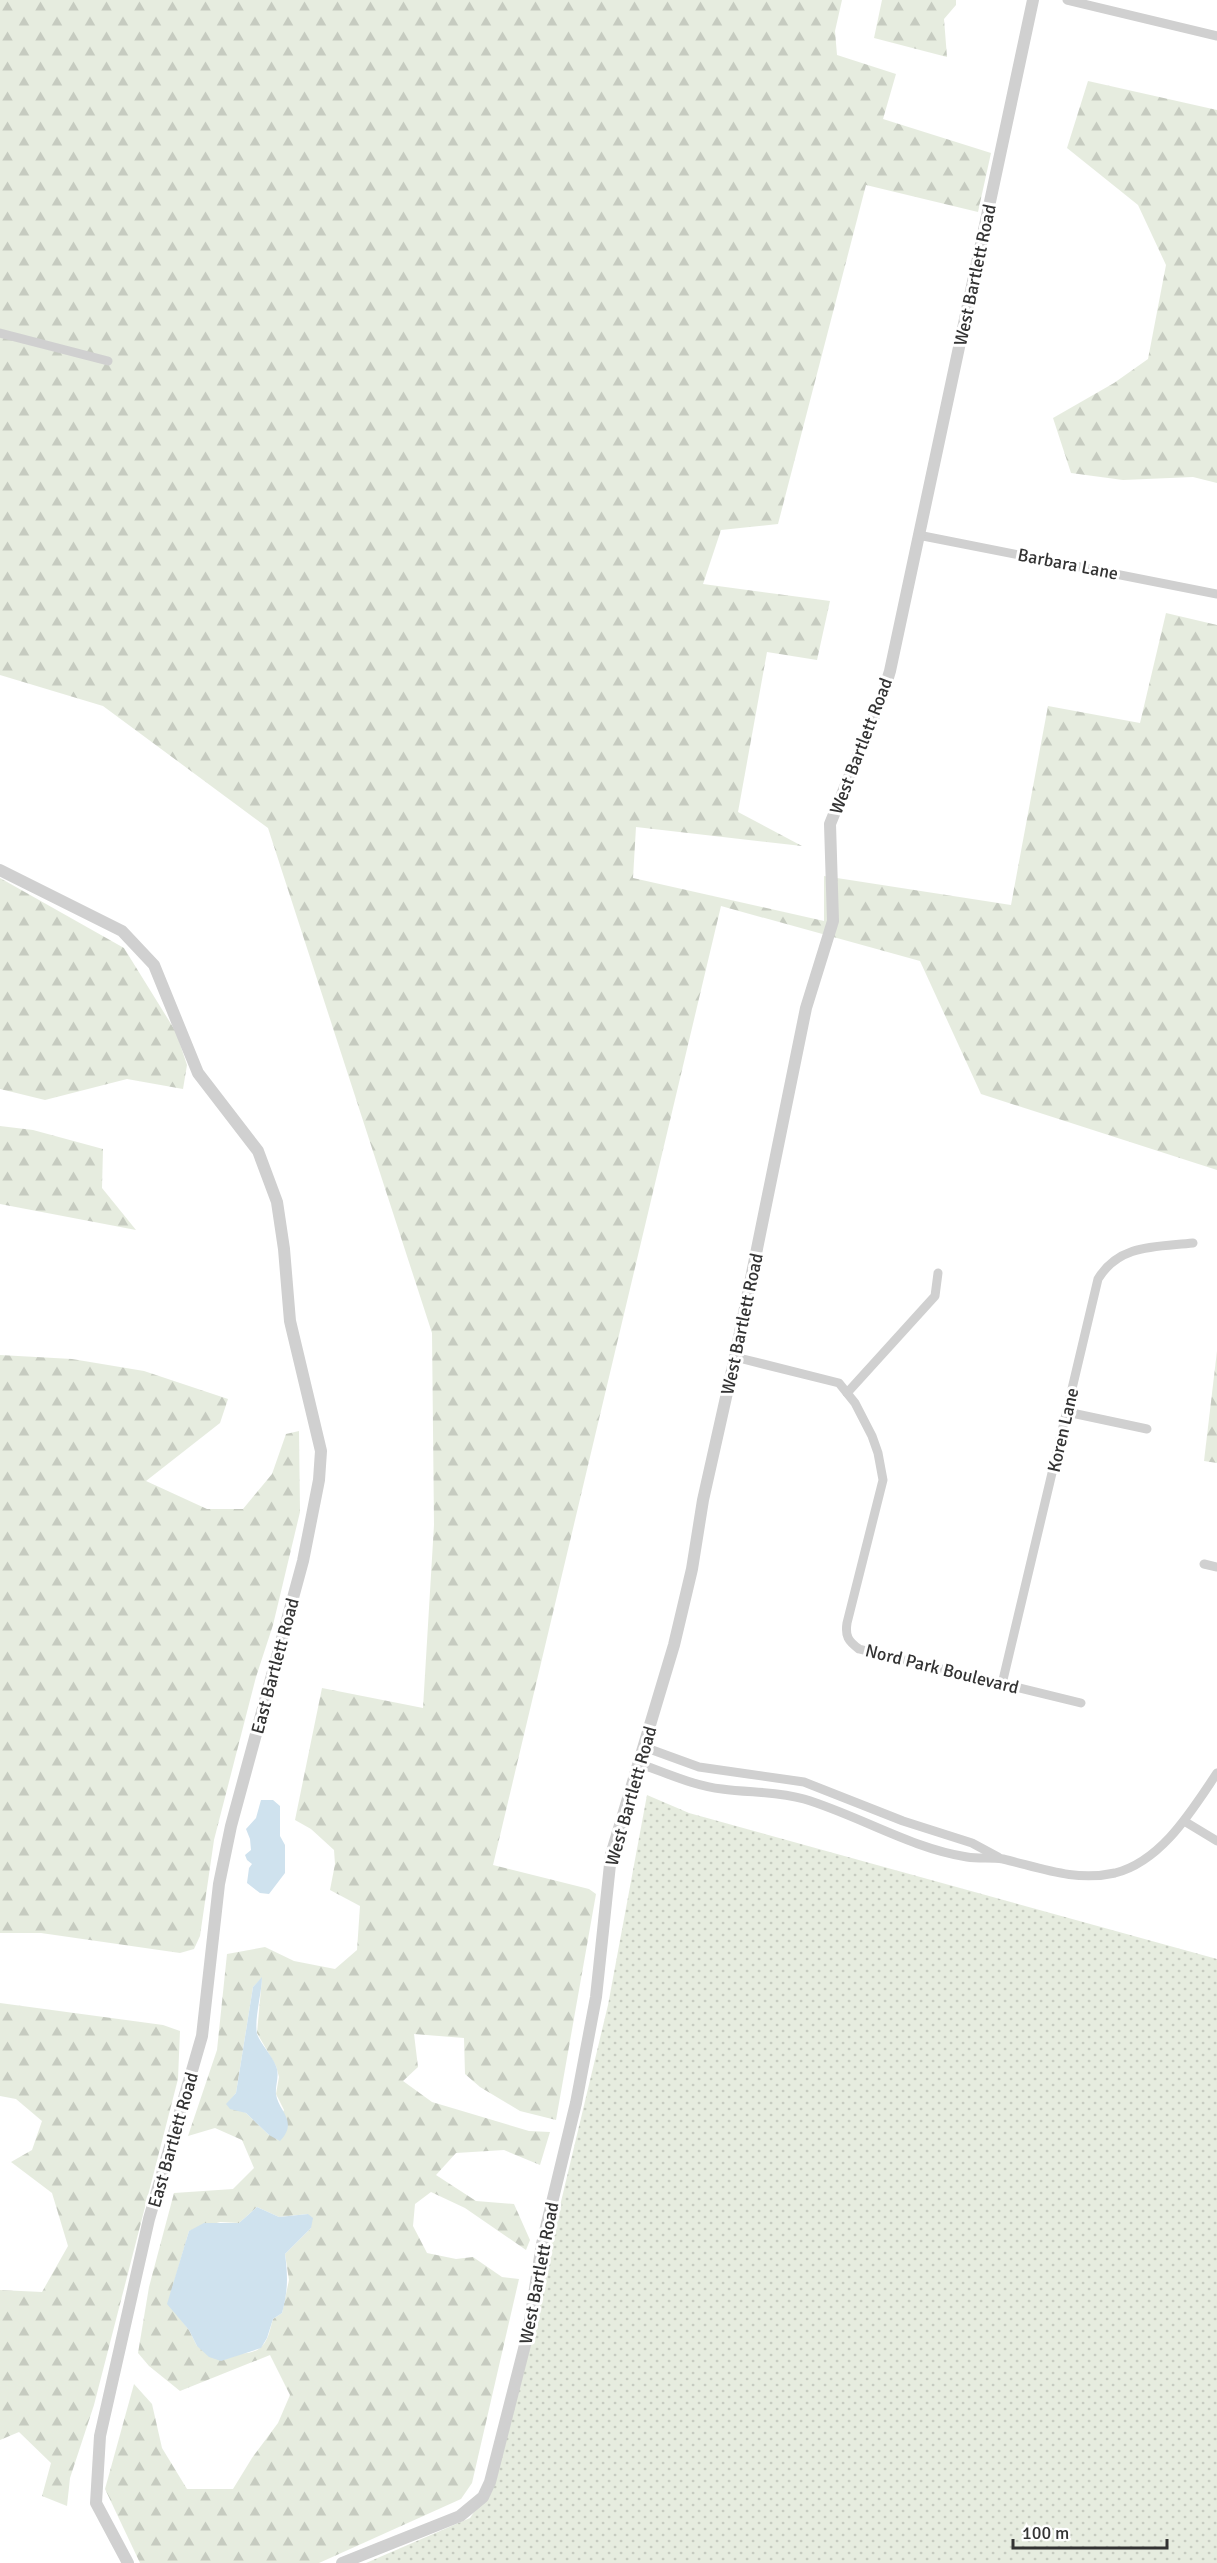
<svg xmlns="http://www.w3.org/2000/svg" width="1217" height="2563" font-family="Signika,sans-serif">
  <defs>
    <pattern id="grass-dots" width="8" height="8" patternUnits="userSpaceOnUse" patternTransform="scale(1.5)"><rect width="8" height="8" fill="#e6ecdf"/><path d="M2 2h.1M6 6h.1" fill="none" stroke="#c6cbc0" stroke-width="1.8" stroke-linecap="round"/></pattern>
    <pattern id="forest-firs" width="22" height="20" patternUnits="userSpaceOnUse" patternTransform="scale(1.5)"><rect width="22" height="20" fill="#e6ecdf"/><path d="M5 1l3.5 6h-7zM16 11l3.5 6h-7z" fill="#c6cbc0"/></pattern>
  </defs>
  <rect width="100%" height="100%" fill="#fff"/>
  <polygon fill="url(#grass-dots)" points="647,1795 689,1813 1217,1959 1217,2563 366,2563 470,2518 494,2482 608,2005"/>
  <g fill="url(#forest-firs)" fill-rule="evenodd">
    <path d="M0,0H842L835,31L837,55L896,74L883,119L991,153L978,212L866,185L778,524L721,530L703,584L830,601L817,660L767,652L738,812L802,846L636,827L633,878L824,921V876L1011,905L1048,706L1140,723L1166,613L1217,625V1170L981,1094L920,961L721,906L493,1865L589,1889L596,1894L556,2120L520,2111L480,2087L465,2074L464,2038L414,2034L418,2067L403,2081L432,2102L529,2131L550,2132L540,2165L504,2150L456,2153L436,2175L476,2201L514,2204L530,2240L526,2250L465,2208L431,2192L415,2204L413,2226L427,2253L456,2259L473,2257L502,2277L519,2279L472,2483L461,2499L319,2563H140L105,2489L134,2384L152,2404L162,2448L187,2489H233L252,2458L278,2423L290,2395L270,2355L180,2391L149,2366L138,2353L149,2287L174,2193L233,2189L254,2168L242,2140L215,2128L188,2136L217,2050L227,1954L265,1947L294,1961L335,1969L357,1950L360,1906L330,1890L335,1864L334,1850L311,1829L295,1820L322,1688L423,1708L434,1525L432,1333L268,828L103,706L0,675ZM262,1978L257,2033L276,2066L279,2077L276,2094L284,2110L269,2135L246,2113L227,2104L236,2093L253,1987ZM257,2207L279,2217L308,2214L311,2228L285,2254L289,2280L282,2313L273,2319C270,2328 269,2339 262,2346C249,2361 214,2349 197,2346L189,2330L168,2303L189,2231L220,2222L239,2223Z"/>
    <polygon points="882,0 956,0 956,5 944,19 947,57 874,38"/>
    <polygon points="1088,81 1217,110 1217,483 1193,477 1123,480 1071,473 1053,418 1114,383 1148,359 1166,265 1138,205 1067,148"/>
    <polygon points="0,878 124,948 176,1032 187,1065 183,1089 127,1079 45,1100 0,1089"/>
    <polygon points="0,1126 33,1130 103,1149 102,1188 136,1230 0,1204"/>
    <polygon points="1217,1351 1217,1463 1204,1461"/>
    <polygon points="0,1355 72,1359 144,1371 228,1399 220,1423 146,1481 207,1509 243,1509 272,1474 286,1434 299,1431 300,1512 273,1625 256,1677 214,1840 200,1936 194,1949 180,1953 41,1933 0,1933"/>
    <polygon points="0,2003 163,2025 180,2031 178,2079 94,2405 70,2478 67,2506 42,2496 51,2463 19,2432 0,2440 0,2290 42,2292 68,2246 52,2193 11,2162 32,2150 42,2121 16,2099 0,2096"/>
  </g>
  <g fill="#cfe2ee">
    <polygon points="261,1800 273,1800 280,1806 280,1836 285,1845 285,1873 269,1894 260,1893 247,1883 249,1868 252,1864 247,1860 245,1855 251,1850 250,1839 246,1829 256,1818"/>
    <path d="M262,1977C262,1992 254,2020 257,2034C261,2045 272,2055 276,2066C280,2077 275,2084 276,2094C278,2111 299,2121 280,2141L269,2135L246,2113L230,2109L226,2104L236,2093L253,1987Z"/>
    <path d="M257,2207L279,2217L308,2214L313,2218L311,2228L285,2254C288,2277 288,2291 282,2313L273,2319L267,2338L261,2348L221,2361L209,2357L197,2346L189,2330L167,2304L189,2231L204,2223H239Z"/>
  </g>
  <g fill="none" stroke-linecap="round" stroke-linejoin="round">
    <g stroke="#d0d0d0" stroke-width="9">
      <polyline points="1067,0 1217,36"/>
      <polyline points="0,333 108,361"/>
      <polyline points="918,535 1217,594"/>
      <path d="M735,1357L839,1383L855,1403L872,1436L878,1453L883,1480L847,1623C845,1636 848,1641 859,1649L1081,1703"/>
      <polyline points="847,1393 935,1296 938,1273"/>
      <polyline points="1067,1412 1147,1429"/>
      <polyline points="1204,1564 1217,1567"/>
      <path d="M1002,1684L1098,1279C1119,1244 1156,1247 1193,1243"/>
      <polyline points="644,1747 699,1767 804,1782 903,1821 972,1843 998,1857"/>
      <path d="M640,1764C667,1773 694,1786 722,1789C750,1793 777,1791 804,1799C858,1815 910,1848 967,1857C979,1859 991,1857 1003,1859C1041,1868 1075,1882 1115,1873C1162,1861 1192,1810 1217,1773"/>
      <polyline points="1184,1821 1217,1841"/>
    </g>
    <g stroke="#d0d0d0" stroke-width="12">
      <polyline points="0,870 122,931 154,965 198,1073 258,1151 277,1202 284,1249 290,1321 321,1451 319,1480 303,1561 231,1826 219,1884 202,2036 149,2219 100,2436 96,2503 128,2563"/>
      <polyline points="342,2563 460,2516 483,2497 490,2482 528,2333 542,2244 576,2103 596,1997 611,1855 674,1645 692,1569 703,1500 735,1357 806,1008 833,921 830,824 883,694 890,671 1033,0"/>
    </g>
  </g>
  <g text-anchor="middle" stroke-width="6" stroke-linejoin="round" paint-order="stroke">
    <g font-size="18" fill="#333" stroke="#fff">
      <text transform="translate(975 275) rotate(-78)" y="6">West Bartlett Road</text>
      <text transform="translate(1068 564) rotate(11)" y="6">Barbara Lane</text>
      <text transform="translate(861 746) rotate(-69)" y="6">West Bartlett Road</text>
      <text transform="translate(742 1324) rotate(-78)" y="6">West Bartlett Road</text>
      <text transform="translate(1063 1430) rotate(-77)" y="6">Koren Lane</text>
      <text transform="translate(275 1666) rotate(-75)" y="6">East Bartlett Road</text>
      <text transform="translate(942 1669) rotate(14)" y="6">Nord Park Boulevard</text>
      <text transform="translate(631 1796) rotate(-74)" y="6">West Bartlett Road</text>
      <text transform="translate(173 2140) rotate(-74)" y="6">East Bartlett Road</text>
      <text transform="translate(539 2273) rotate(-79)" y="6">West Bartlett Road</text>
    </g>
  </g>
  <path d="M1013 2539v9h154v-9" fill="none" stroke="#333333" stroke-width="3"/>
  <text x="1022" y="2539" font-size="18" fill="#333333" stroke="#ffffff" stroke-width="4.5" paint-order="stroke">100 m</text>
</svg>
